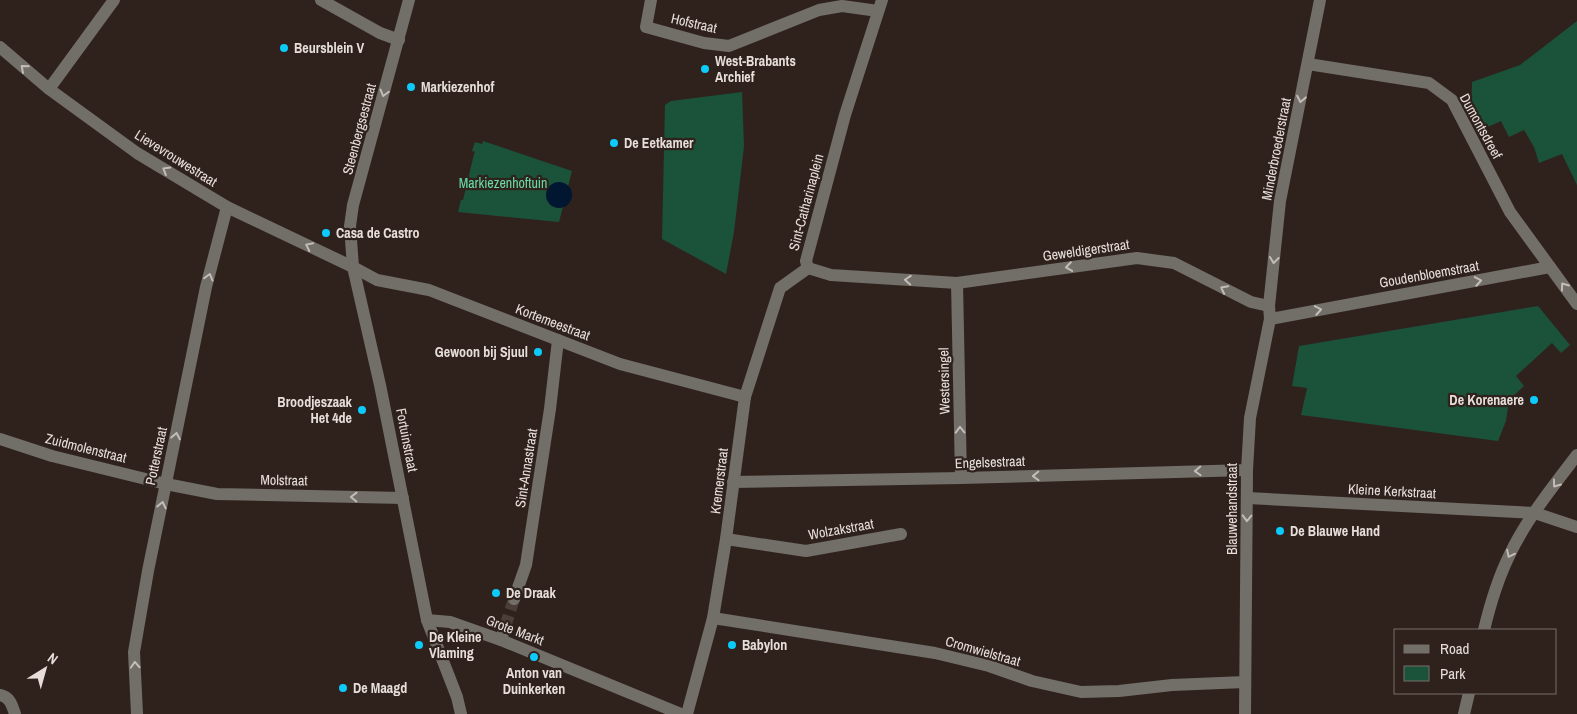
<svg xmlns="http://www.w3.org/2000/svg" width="1577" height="714" font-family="'Archivo Narrow',sans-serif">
  <rect width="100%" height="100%" fill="#2f221c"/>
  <g fill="#1b523a">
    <polygon points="1577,21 1577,185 1562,154 1539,163 1534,147 1524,130 1509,137 1501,121 1483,129 1480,129 1471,116 1472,82 1520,65"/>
    <polygon points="742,92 744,146 734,232 726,274 662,239 665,105 671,101"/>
    <polygon points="483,141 572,171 559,222 458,212 461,200 463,200 474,154 475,152 472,151 475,142 482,144"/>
    <polygon points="1538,306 1570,345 1561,353 1552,343 1516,376 1524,386 1509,400 1506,421 1498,441 1301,415 1307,388 1292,386 1299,346"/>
  </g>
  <circle fill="#001631" cx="559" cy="195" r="13"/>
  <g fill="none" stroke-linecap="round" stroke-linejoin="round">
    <polyline stroke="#4b3e38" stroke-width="12" stroke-dasharray="12 6" stroke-linecap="butt" points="505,627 514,599"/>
    <g stroke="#726e68" stroke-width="12">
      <polyline points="321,0 380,33 399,40"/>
      <polyline points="409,0 353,205 350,226 353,267 380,385 427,620 457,697 461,714"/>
      <polyline points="651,0 646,27 704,43 729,46 819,10 842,6 878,11"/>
      <polyline points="0,47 49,89 137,153 227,207 353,267 377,280 429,290 620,364 745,397"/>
      <polyline points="1308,64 1429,83 1452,100 1510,212 1577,304"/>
      <polyline points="49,89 114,0"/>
      <polyline points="808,268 831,275 957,283 1137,258 1174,263 1251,302 1269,306"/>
      <polyline points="808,268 806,261 845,115 882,0"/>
      <polyline points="957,283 961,478"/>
      <polyline points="1270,319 1550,267"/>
      <polyline points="0,439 52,456 166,484 217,494 403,498"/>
      <polyline points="733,482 961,478 1247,470"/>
      <polyline points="1248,498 1535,513 1577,527"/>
      <polyline points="726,539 806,551 901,534"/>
      <polyline points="514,599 526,565 550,409 558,340"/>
      <polyline points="713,618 935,653 989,666 1032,681 1081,692 1119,691 1172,685 1245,682"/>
      <polyline points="427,620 450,622 501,640 681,714"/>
      <path d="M1484,630C1490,605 1498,578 1510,554C1526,520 1554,485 1577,455"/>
      <polyline points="501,640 505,627"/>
      <path d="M0,695C10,697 12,705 15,714"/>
      <polyline points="137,714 134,652 148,571 206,287 227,207"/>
      <polyline points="687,714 713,618 726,539 745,397 780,288 808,268"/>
      <polyline points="1245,714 1247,470 1250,418 1270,319 1269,306 1280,201 1320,0"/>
      <polyline points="1464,714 1469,693"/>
    </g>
  </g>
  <defs><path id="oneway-chevron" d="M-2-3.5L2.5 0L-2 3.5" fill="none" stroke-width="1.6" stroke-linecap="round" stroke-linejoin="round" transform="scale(1.25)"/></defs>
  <g stroke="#c4bcb8">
    <use href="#oneway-chevron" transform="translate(24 68) rotate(-139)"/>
    <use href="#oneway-chevron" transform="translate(384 93) rotate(105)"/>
    <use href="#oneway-chevron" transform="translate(1301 99) rotate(101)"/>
    <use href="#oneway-chevron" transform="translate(166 170) rotate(-149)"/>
    <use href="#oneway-chevron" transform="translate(309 246) rotate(-154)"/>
    <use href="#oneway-chevron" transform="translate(1274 260) rotate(96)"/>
    <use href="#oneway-chevron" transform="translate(1069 267) rotate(172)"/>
    <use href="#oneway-chevron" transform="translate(209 277) rotate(-75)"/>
    <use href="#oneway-chevron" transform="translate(908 280) rotate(-176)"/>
    <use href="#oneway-chevron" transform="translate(1478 281) rotate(-10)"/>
    <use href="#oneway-chevron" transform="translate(1564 286) rotate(-126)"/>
    <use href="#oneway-chevron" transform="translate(1224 289) rotate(-153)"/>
    <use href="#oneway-chevron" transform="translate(1318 310) rotate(-10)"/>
    <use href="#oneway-chevron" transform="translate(960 430) rotate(-91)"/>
    <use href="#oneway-chevron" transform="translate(176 436) rotate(-79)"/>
    <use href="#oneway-chevron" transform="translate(1198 471) rotate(178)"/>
    <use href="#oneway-chevron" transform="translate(1036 476) rotate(178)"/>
    <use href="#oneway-chevron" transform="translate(1556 484) rotate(126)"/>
    <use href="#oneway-chevron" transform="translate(354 497) rotate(-179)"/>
    <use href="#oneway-chevron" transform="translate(162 505) rotate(-78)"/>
    <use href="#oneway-chevron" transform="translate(1247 518) rotate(91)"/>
    <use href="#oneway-chevron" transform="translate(1510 554) rotate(116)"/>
    <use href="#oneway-chevron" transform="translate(135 665) rotate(-93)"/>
  </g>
  <g fill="#0ccafa" stroke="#2f221c" stroke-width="2">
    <circle cx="284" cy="48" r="5"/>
    <circle cx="705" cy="69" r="5"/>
    <circle cx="411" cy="87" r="5"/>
    <circle cx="614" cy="143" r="5"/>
    <circle cx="326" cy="233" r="5"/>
    <circle cx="538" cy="352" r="5"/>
    <circle cx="1534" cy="400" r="5"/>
    <circle cx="362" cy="410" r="5"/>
    <circle cx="1280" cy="531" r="5"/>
    <circle cx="496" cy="593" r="5"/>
    <circle cx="419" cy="645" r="5"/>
    <circle cx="732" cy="645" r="5"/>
    <circle cx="534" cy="657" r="5"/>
    <circle cx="343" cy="688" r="5"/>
  </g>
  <g text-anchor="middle" stroke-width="4.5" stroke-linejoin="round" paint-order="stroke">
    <g font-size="14" fill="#e7deda" stroke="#2f221c">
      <text transform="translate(694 23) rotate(13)" y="5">Hofstraat</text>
      <text transform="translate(1481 126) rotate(61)" y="5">Dumontsdreef</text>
      <text transform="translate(359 129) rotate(-75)" y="5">Steenbergsestraat</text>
      <text transform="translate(1276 149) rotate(-79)" y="5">Minderbroederstraat</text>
      <text transform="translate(176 158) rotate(32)" y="5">Lievevrouwestraat</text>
      <text transform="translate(806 202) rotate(-75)" y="5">Sint-Catharinaplein</text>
      <text transform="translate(1086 250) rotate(-8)" y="5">Geweldigerstraat</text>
      <text transform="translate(1429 274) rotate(-10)" y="5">Goudenbloemstraat</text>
      <text transform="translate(553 322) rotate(21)" y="5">Kortemeestraat</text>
      <text transform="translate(944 381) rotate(-91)" y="5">Westersingel</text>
      <text transform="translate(407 440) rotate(79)" y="5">Fortuinstraat</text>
      <text transform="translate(86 448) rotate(14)" y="5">Zuidmolenstraat</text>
      <text transform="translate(156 456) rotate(-78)" y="5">Potterstraat</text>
      <text transform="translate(990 462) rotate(-2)" y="5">Engelsestraat</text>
      <text transform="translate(526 468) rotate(-81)" y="5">Sint-Annastraat</text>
      <text transform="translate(284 480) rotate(1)" y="5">Molstraat</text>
      <text transform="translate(719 481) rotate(-83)" y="5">Kremerstraat</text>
      <text transform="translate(1392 491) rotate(3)" y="5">Kleine Kerkstraat</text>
      <text transform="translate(1232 509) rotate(-90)" y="5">Blauwehandstraat</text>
      <text transform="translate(841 529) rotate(-10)" y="5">Wolzakstraat</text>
      <text transform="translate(515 630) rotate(21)" y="5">Grote Markt</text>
      <text transform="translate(983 651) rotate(16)" y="5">Cromwielstraat</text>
    </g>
    <g font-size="14" font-weight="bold" fill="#e7deda" stroke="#2f221c" text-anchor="start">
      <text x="294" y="53">Beursblein V</text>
      <text x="715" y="66">West-Brabants<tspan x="715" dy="16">Archief</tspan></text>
      <text x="421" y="92">Markiezenhof</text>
      <text x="624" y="148">De Eetkamer</text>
      <text x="336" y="238">Casa de Castro</text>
      <text x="528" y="357" text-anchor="end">Gewoon bij Sjuul</text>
      <text x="1524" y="405" text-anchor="end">De Korenaere</text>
      <text x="352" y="407" text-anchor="end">Broodjeszaak<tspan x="352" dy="16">Het 4de</tspan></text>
      <text x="1290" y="536">De Blauwe Hand</text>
      <text x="506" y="598">De Draak</text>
      <text x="429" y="642">De Kleine<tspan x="429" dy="16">Vlaming</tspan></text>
      <text x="742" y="650">Babylon</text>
      <text x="534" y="678" text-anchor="middle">Anton van<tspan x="534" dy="16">Duinkerken</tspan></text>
      <text x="353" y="693">De Maagd</text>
    </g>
    <g font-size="14" fill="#67dda6" stroke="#2f221c">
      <text x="503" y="188">Markiezenhoftuin</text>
    </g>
  </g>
  <rect x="1394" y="629" width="162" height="65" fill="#2f221c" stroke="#796d68"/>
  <rect x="1404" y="645" width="25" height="8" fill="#726e68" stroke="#796d68"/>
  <text x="1440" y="654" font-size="15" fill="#e7deda">Road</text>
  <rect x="1404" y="666" width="25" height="15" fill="#1b523a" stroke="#796d68"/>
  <text x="1440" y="679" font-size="15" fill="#e7deda">Park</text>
  <g transform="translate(45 669) rotate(37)" stroke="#2f221c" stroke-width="4" paint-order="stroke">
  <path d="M0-4L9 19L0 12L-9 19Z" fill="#e7deda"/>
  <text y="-8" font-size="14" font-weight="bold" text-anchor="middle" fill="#e7deda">N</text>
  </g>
</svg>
